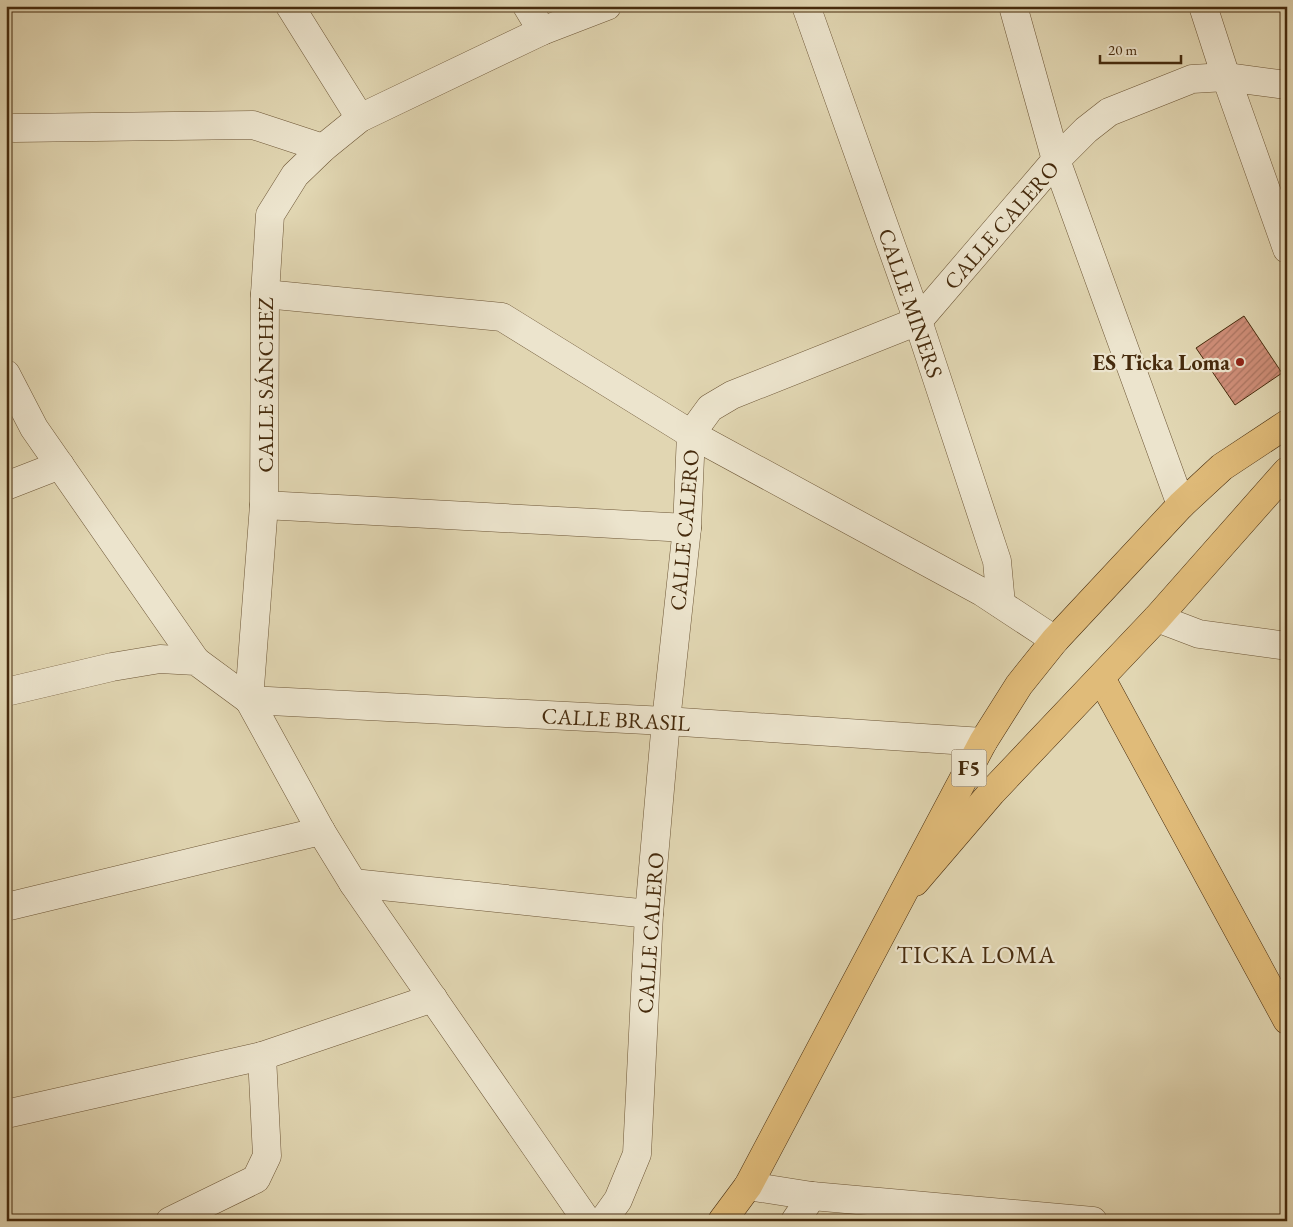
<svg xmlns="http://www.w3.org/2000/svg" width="1293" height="1227" font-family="'EB Garamond',serif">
  <defs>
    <pattern id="building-hatch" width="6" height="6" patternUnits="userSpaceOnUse" patternTransform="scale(1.25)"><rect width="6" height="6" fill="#d08f7a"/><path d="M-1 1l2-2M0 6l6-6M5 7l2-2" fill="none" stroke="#ab7562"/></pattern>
  </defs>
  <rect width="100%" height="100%" fill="#e1d6b2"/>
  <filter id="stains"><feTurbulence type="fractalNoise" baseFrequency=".004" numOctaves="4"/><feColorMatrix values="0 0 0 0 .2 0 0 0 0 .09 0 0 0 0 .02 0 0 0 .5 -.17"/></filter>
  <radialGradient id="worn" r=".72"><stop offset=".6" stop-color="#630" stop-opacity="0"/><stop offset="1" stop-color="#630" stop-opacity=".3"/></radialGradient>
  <polygon fill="url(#building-hatch)" stroke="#462b0d" points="1244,316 1282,373 1235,405 1196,348"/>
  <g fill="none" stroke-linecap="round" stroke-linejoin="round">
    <defs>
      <g id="minor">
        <polyline points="290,6 360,118"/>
        <polyline points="527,6 542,31"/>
        <polyline points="806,6 918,321 997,561 1001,604"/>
        <polyline points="1013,6 1056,160 1181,505"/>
        <polyline points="1203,6 1226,77 1287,249"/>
        <polyline points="14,128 253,125 323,148"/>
        <polyline points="265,294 502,317 691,434 982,592 1055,640"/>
        <polyline points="6,374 34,428 196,661"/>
        <polyline points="6,486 60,465"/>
        <polyline points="264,505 687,528"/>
        <polyline points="1157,618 1199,634 1287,646"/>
        <polyline points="6,692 112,667 160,659 196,661 249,700 264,505 265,294 270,215 295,175 323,148 360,118 542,31 607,6"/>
        <polyline points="249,700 666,721 983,742"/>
        <polyline points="249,700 321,831 353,883 587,1221"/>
        <polyline points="353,883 649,914"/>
        <polyline points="6,907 321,831"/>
        <polyline points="6,1114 262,1056 433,998"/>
        <polyline points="748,1186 812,1196 1093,1221"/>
        <polyline points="170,1221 256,1179 267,1156 262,1056"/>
        <polyline points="603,1221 618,1200 637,1154 649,914 666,721 687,528 691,434 710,408 732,395 918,321 1056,160 1086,130 1109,112 1192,79 1226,77 1287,85"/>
        <polyline points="795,1221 812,1196"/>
      </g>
      <g id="major">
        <polyline points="1101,678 1287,1020"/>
        <polyline points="915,882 992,792 1157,618 1287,471"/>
      </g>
      <polyline id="highway" points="722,1221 748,1186 983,742 1019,685 1055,640 1181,505 1222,467 1287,424"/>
    </defs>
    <use href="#minor" stroke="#6d5636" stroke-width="29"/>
    <use href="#major" stroke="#462b0d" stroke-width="29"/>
    <use href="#highway" stroke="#462b0d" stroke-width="29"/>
    <use href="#minor" stroke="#ece4cd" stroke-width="28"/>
    <use href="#major" stroke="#e0bb79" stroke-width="28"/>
    <use href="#highway" stroke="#e0bb79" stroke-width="28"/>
  </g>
  <circle fill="#8f2418" stroke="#ece4cd" stroke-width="2" cx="1240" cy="362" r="5"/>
  <g text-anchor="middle" stroke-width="4.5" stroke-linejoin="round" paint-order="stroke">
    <rect fill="#ece4cd" stroke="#786247" stroke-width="1" x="951.5" y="749.5" width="35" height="37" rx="4"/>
    <g font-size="21" font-weight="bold" fill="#462b0d">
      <text x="969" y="775">F5</text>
    </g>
    <g font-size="22" fill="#462b0d" stroke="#ece4cd">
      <text transform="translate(1001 225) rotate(-49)" y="8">CALLE CALERO</text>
      <text transform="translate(911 303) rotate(71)" y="8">CALLE MINERS</text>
      <text transform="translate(265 385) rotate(-90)" y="8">CALLE SÁNCHEZ</text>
      <text transform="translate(684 530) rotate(-85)" y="8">CALLE CALERO</text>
      <text transform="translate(616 719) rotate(3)" y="8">CALLE BRASIL</text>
      <text transform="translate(650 933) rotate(-86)" y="8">CALLE CALERO</text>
    </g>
    <g font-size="22" font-weight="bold" fill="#462b0d" stroke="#ece4cd" text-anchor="end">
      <text x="1230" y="370">ES Ticka Loma</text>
    </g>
    <g font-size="24" letter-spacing="1" fill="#462b0d" stroke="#ece4cd">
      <text x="976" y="963">TICKA LOMA</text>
    </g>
  </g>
  <rect width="1293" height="1227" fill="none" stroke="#e1d6b2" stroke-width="25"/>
  <rect x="8" y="8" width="1278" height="1212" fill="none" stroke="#462b0d" stroke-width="2.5"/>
  <rect x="12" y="12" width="1268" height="1202" fill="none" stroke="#462b0d"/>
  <path d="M1100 55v8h81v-8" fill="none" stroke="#462b0d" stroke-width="2.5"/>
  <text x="1108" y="55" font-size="15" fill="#462b0d" stroke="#ece4cd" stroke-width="4" paint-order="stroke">20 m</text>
  <rect width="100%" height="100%" filter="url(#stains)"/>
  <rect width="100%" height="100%" fill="url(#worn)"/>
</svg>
